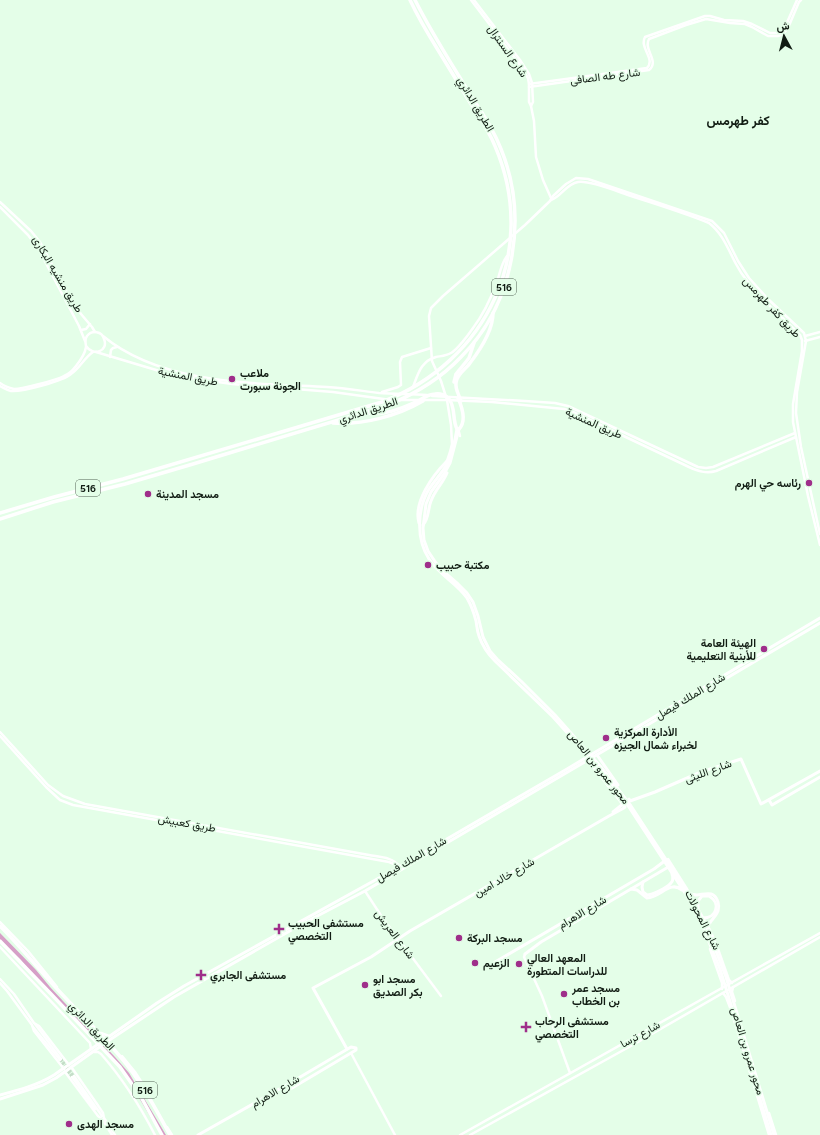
<svg xmlns="http://www.w3.org/2000/svg" width="820" height="1135" font-family="Figtree,Vazirmatn,sans-serif">
  <rect width="100%" height="100%" fill="#e4fee8"/>
  <polygon fill="#d69fc7" points="0,933 36,970 50,987 115,1057 129,1073 166,1135 161,1135 125,1074 48,992 20,959 0,940"/>
  <g fill="none" stroke-linecap="round" stroke-linejoin="round">
    <g stroke="#c4dcc8" stroke-width="2.5" stroke-dasharray="2.5 1" stroke-linecap="butt">
      <polyline points="61,1059 74,1076"/>
      <polyline points="60,1060 72,1077"/>
    </g>
    <g stroke="#fff" stroke-width="2.5">
      <polyline points="471,0 518,62 528,78 529,84 529,102 531,106 534,121 536,157 543,180 551,198"/>
      <polyline points="474,0 520,60 529,74 532,83 533,102 531,106"/>
      <path d="M529,84L647,68C656,59 639,48 645,37L705,16H710L724,20L743,21L752,24L770,33H777L782,31L785,27L797,0"/>
      <path d="M529,87L649,70C660,61 643,50 649,39L686,25L706,19L730,23L745,24L752,27L768,36H778L783,34L788,28L799,2L801,0"/>
      <path d="M551,200C561,197 566,184 578,182C590,180 616,191 628,195C655,204 682,212 709,223C723,234 728,249 736,264C739,270 743,276 748,282C763,302 783,317 800,335L802,340V351L793,404V422L808,496L820,545"/>
      <polyline points="0,202 31,231 40,242 71,300 81,314 92,327 95,332"/>
      <polyline points="0,207 28,235 38,248 79,326 85,341"/>
      <polyline points="81,330 86,329 90,324"/>
      <path d="M103,336C162,385 255,383 327,387C345,388 362,391 379,393C395,394 411,394 427,395"/>
      <polyline points="805,336 820,332"/>
      <polyline points="805,341 820,337"/>
      <path d="M96,352L166,373L197,379L232,384L333,392L391,400H447L492,402L564,409L573,412L689,467C698,471 706,474 716,471L796,437"/>
      <polyline points="110,357 111,350 113,348 117,347"/>
      <path d="M0,383C4,386 9,388 14,389C23,389 56,380 64,376C69,374 73,370 76,366C80,361 85,354 86,347C86,343 84,340 87,336C92,330 102,331 104,339C109,351 93,357 86,346"/>
      <path d="M0,386C4,388 7,390 11,391C22,392 63,381 71,374C80,368 84,358 93,352"/>
      <path d="M413,387C418,374 421,361 436,357C441,356 446,356 451,353C457,350 469,334 473,328C483,315 491,298 497,282C500,273 501,264 507,256"/>
      <polyline points="382,392 398,387 401,385 400,362 402,357 431,348"/>
      <polyline points="432,396 525,401 555,403 568,406 698,467 706,468 713,467 795,433"/>
      <polyline points="457,432 459,432 460,436"/>
      <polyline points="447,461 450,452 452,444 451,425 447,400 441,381 432,361 429,316 431,308 443,296 525,225 550,201 553,196 566,184 576,178 588,179 712,221 724,233 738,261 749,278 767,298 804,333 806,341 797,392 796,413 801,447 820,534"/>
      <path d="M0,732L48,785L63,796L85,804L369,855C379,857 393,857 399,866"/>
      <polyline points="0,736 46,787 60,800 73,805 389,862 394,864 397,868"/>
      <polyline points="668,859 687,889 710,930 718,949 729,980 732,983"/>
      <polyline points="365,891 382,917 441,996"/>
      <polyline points="0,922 28,951 57,987"/>
      <polyline points="0,947 90,1043 91,1049"/>
      <polyline points="710,949 722,983 722,989"/>
      <polyline points="525,954 524,957 542,996 570,1073"/>
      <polyline points="0,979 14,994 34,1023 39,1026 69,1065"/>
      <polyline points="0,983 7,991 32,1025 34,1031 64,1069"/>
      <polyline points="733,987 732,992 735,1001"/>
      <polyline points="723,993 726,997 731,1010 769,1135"/>
      <polyline points="35,1024 61,1059"/>
      <polyline points="33,1027 60,1060"/>
      <polyline points="101,1033 109,1036"/>
      <path d="M94,1052H98L101,1054C123,1079 140,1106 155,1135"/>
      <polyline points="351,1053 395,1135"/>
      <polyline points="122,1056 135,1072 144,1086"/>
      <polyline points="72,1068 97,1104 103,1113 104,1118 115,1135"/>
      <polyline points="65,1072 98,1116 102,1119 112,1135"/>
      <polyline points="74,1076 102,1116"/>
      <polyline points="72,1077 95,1109"/>
      <polyline points="769,1113 776,1135"/>
      <polyline points="167,1127 172,1135"/>
      <polyline points="460,1135 820,933"/>
      <polyline points="470,1135 638,1042 820,937"/>
    </g>
    <g stroke="#fff" stroke-width="3">
      <path d="M457,429C455,441 452,453 447,464C442,473 435,480 429,489C417,509 416,539 429,559C439,575 457,583 467,598C471,605 474,613 476,621C477,626 477,631 479,636C482,645 488,654 495,661L553,717L606,776L625,801L685,893L702,925L720,969L771,1135"/>
      <polyline points="459,429 450,463 444,474 431,492 426,504 423,528 424,540 428,551 436,563 443,571 458,584 467,593 473,602 478,616 483,637 490,651 497,659 521,681 555,715 601,767 631,806 684,887 707,928 726,977 774,1135"/>
      <path d="M419,523C413,502 433,475 447,461"/>
      <path d="M423,525C429,519 428,508 431,501C435,490 443,483 447,473"/>
      <polyline points="597,755 618,785"/>
      <polyline points="629,799 630,801 655,792 701,772 741,759 761,804 820,771"/>
      <polyline points="769,800 772,805 820,777"/>
      <polyline points="613,812 623,804"/>
      <path d="M643,882L642,887L643,892L647,895C652,895 667,888 671,883C673,881 673,877 672,874"/>
      <path d="M631,889L637,890L647,898C661,897 670,880 682,890"/>
      <path d="M688,893C691,894 694,895 697,895C706,894 714,890 718,902C719,905 719,908 718,911C716,917 710,920 708,927"/>
      <path d="M698,909V901L702,896H709C721,903 717,918 703,918"/>
      <polyline points="525,954 541,942 670,866"/>
      <polyline points="495,962 654,869 666,860"/>
      <polyline points="347,1049 313,988 371,957 410,931 609,816 624,808 625,807 588,760"/>
      <path d="M0,1095C19,1090 38,1085 54,1075L157,1003L184,986L397,868L567,769L820,618"/>
      <polyline points="0,1099 43,1085 56,1078 108,1041 174,997 302,924 365,891 617,743 820,623"/>
      <polyline points="198,1135 290,1083 351,1047 356,1048 356,1050 351,1053 287,1091"/>
    </g>
    <g stroke="#fff" stroke-width="3.5">
      <polyline points="454,382 456,374 469,358 474,343"/>
      <path d="M458,398C462,407 467,421 459,429"/>
      <path d="M461,401C459,395 455,389 456,383C456,375 466,369 470,363C480,350 493,330 493,313"/>
      <path d="M367,413C385,416 402,408 418,401C423,398 429,394 435,394C440,393 446,395 449,399C456,408 452,420 457,429"/>
      <path d="M333,423C364,425 397,416 423,401"/>
      <path d="M0,513L54,497L123,479L382,402C487,362 540,251 495,146C489,131 480,118 471,104C460,86 449,68 438,50C428,34 418,17 410,0"/>
      <path d="M0,519L53,502L125,484L193,464L388,405C415,394 441,378 461,357C514,304 529,218 501,149C494,131 484,115 473,99C453,66 432,34 415,0"/>
      <path d="M0,926C21,947 39,970 59,991C82,1016 107,1039 127,1065C144,1087 157,1111 170,1135"/>
      <polyline points="0,941 52,995 120,1067 141,1097 162,1135"/>
    </g>
  </g>
  <g fill="#9f2e8a" stroke="#e4fee8" stroke-width="1.5">
    <circle cx="232" cy="379" r="4"/>
    <circle cx="809" cy="483" r="4"/>
    <circle cx="148" cy="494" r="4"/>
    <circle cx="428" cy="565" r="4"/>
    <circle cx="764" cy="649" r="4"/>
    <circle cx="606" cy="738" r="4"/>
    <path d="M277 923h4v4h4v4h-4v4h-4v-4h-4v-4h4z"/>
    <circle cx="459" cy="938" r="4"/>
    <circle cx="475" cy="963" r="4"/>
    <circle cx="519" cy="964" r="4"/>
    <path d="M199 969h4v4h4v4h-4v4h-4v-4h-4v-4h4z"/>
    <circle cx="365" cy="985" r="4"/>
    <circle cx="564" cy="994" r="4"/>
    <path d="M524 1021h4v4h4v4h-4v4h-4v-4h-4v-4h4z"/>
    <circle cx="69" cy="1124" r="4"/>
  </g>
  <g text-anchor="middle" stroke-width="3" stroke-linejoin="round" paint-order="stroke">
    <g fill="#e4fee8" stroke="#506053" stroke-width="1">
      <rect x="492" y="279" width="24" height="16" rx="3"/>
      <rect x="76" y="480" width="24" height="16" rx="3"/>
      <rect x="133" y="1082" width="24" height="16" rx="3"/>
    </g>
    <g font-size="10" font-weight="bold" fill="#111c13">
      <text x="504" y="291">516</text>
      <text x="88" y="492">516</text>
      <text x="145" y="1094">516</text>
    </g>
    <g font-size="11" fill="#111c13" stroke="#e4fee8">
      <text transform="translate(508 51) rotate(55)" y="4">شارع السنترال</text>
      <text transform="translate(605 76) rotate(-7)" y="4">شارع طه الصافى</text>
      <text transform="translate(476 104) rotate(59)" y="4">الطريق الدائري</text>
      <text transform="translate(58 274) rotate(59)" y="4">طريق منشيه البكارى</text>
      <text transform="translate(772 307) rotate(47)" y="4">طريق كفر طهرمس</text>
      <text transform="translate(188 376) rotate(11)" y="4">طريق المنشية</text>
      <text transform="translate(368 410) rotate(-18)" y="4">الطريق الدائري</text>
      <text transform="translate(594 423) rotate(24)" y="4">طريق المنشية</text>
      <text transform="translate(690 696) rotate(-31)" y="4">شارع الملك فيصل</text>
      <text transform="translate(599 767) rotate(51)" y="4">محور عمرو بن العاص</text>
      <text transform="translate(708 771) rotate(-20)" y="4">شارع الليثى</text>
      <text transform="translate(187 823) rotate(10)" y="4">طريق كعبيش</text>
      <text transform="translate(411 859) rotate(-30)" y="4">شارع الملك فيصل</text>
      <text transform="translate(504 877) rotate(-30)" y="4">شارع خالد امين</text>
      <text transform="translate(582 912) rotate(-31)" y="4">شارع الاهرام</text>
      <text transform="translate(703 920) rotate(63)" y="4">شارع المحولات</text>
      <text transform="translate(395 934) rotate(53)" y="4">شارع العريش</text>
      <text transform="translate(92 1026) rotate(47)" y="4">الطريق الدائري</text>
      <text transform="translate(640 1034) rotate(-29)" y="4">شارع ترسا</text>
      <text transform="translate(748 1051) rotate(73)" y="4">محور عمرو بن العاص</text>
      <text transform="translate(275 1091) rotate(-30)" y="4">شارع الاهرام</text>
    </g>
    <g font-size="11" font-weight="bold" fill="#111c13" stroke="#e4fee8" text-anchor="start">
      <text x="240" y="377">ملاعب<tspan x="240" dy="13">الجونة سبورت</tspan></text>
      <text x="801" y="487" text-anchor="end">رئاسه حي الهرم</text>
      <text x="156" y="498">مسجد المدينة</text>
      <text x="436" y="569">مكتبة حبيب</text>
      <text x="756" y="647" text-anchor="end">الهيئة العامة<tspan x="756" dy="13">للأبنية التعليمية</tspan></text>
      <text x="614" y="736">الأدارة المركزية<tspan x="614" dy="13">لخبراء شمال الجيزه</tspan></text>
      <text x="288" y="927">مستشفى الحبيب<tspan x="288" dy="13">التخصصي</tspan></text>
      <text x="467" y="942">مسجد البركة</text>
      <text x="527" y="962">المعهد العالي<tspan x="527" dy="13">للدراسات المتطورة</tspan></text>
      <text x="483" y="967">الزعيم</text>
      <text x="210" y="979">مستشفى الجابري</text>
      <text x="373" y="983">مسجد ابو<tspan x="373" dy="13">بكر الصديق</tspan></text>
      <text x="572" y="992">مسجد عمر<tspan x="572" dy="13">بن الخطاب</tspan></text>
      <text x="535" y="1025">مستشفى الرحاب<tspan x="535" dy="13">التخصصي</tspan></text>
      <text x="77" y="1128">مسجد الهدى</text>
    </g>
    <g font-size="13" font-weight="bold" fill="#111c13" stroke="#e4fee8">
      <text x="738" y="125">كفر طهرمس</text>
    </g>
  </g>
  <g transform="translate(784 36) rotate(353)" stroke="#e4fee8" stroke-width="3" paint-order="stroke">
  <path d="M0-3L7 15L0 10L-7 15Z" fill="#111c13"/>
  <text y="-6" font-size="11" font-weight="bold" text-anchor="middle" fill="#111c13">ش</text>
  </g>
</svg>
